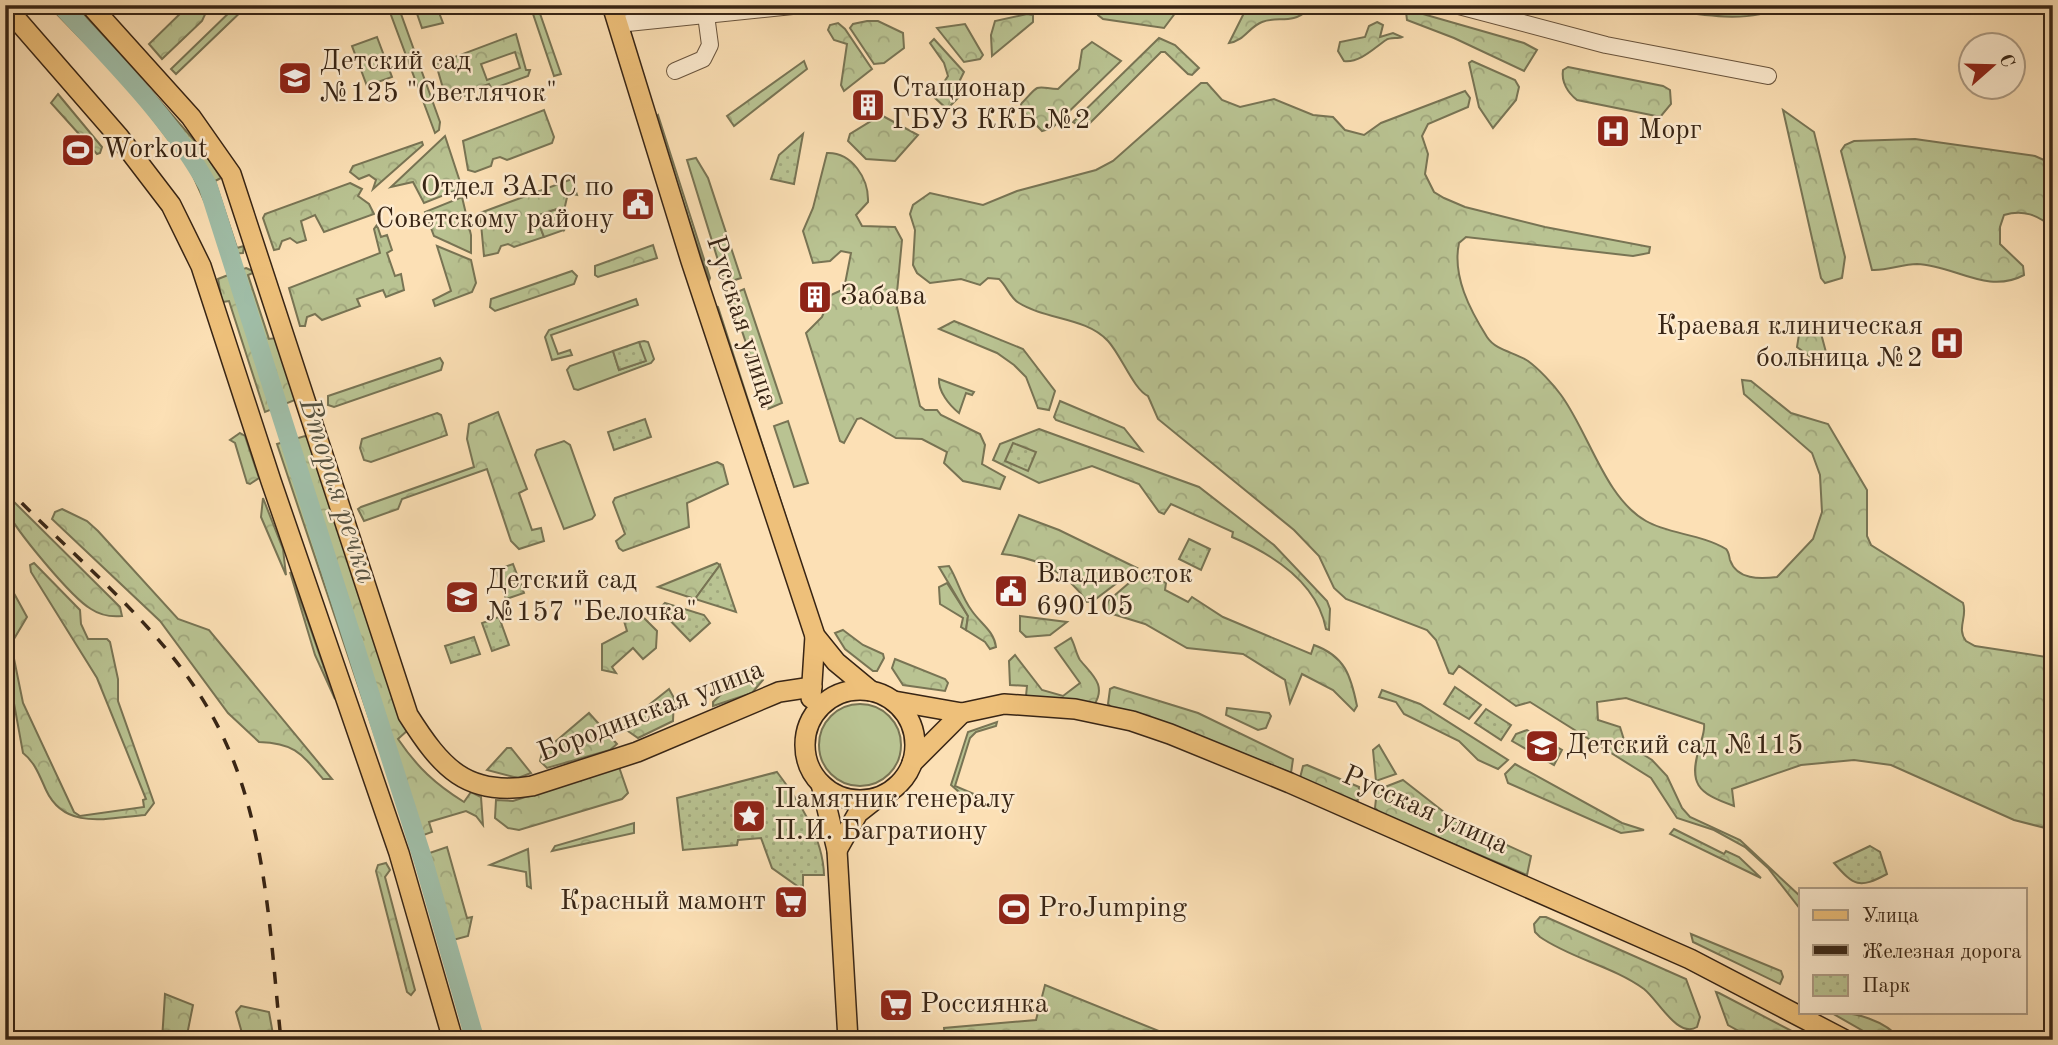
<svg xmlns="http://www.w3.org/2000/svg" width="2058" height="1045" font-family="'Old Standard TT',serif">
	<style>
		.grass { fill: #b9c392; stroke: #787454; stroke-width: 2 }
		.forest { fill: url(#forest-crowns); stroke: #787454; stroke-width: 2; fill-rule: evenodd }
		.park { fill: url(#park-dots); stroke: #787454; stroke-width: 2 }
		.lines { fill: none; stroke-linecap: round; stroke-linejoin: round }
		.river { stroke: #a0bea8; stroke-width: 19 }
		.minor-casing { stroke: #69543d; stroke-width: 18 }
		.major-casing { stroke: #382515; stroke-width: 22 }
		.minor { stroke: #fdebcf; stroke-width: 16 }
		.major { stroke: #eec07a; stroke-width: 19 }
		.rail { stroke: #382515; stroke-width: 3.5; stroke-dasharray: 12 12; stroke-linecap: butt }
		.labels { text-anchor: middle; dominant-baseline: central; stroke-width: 5; stroke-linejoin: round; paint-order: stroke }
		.poi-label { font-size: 28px; fill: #382515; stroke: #fdebcf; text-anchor: start }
		.street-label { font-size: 28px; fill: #382515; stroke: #fdebcf }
		.water-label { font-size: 30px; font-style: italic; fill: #575341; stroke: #fdebcf }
	</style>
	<defs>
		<pattern id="forest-crowns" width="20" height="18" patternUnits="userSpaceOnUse" patternTransform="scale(1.75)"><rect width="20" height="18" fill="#b9c392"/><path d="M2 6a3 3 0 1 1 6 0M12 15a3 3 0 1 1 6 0" fill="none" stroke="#a0a77d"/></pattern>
		<pattern id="park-dots" width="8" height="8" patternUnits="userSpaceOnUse" patternTransform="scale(1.75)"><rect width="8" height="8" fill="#b9c392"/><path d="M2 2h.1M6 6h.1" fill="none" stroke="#a0a77d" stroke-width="1.8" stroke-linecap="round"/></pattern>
	</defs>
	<rect width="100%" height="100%" fill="#fce0b5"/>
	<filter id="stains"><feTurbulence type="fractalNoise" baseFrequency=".00286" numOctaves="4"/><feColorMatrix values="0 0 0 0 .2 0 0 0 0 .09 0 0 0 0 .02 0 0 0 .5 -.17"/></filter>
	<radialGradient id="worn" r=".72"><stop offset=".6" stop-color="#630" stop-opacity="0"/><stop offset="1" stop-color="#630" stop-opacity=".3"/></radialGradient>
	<g class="grass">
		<polygon points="237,5 248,5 176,74 171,69"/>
		<polygon points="377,37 392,77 367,86 352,46"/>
		<polygon points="696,158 708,178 741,278 725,283 687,160"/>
		<polygon points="744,289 782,403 768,409 730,295"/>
		<polygon points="636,299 638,305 551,335 558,354 570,350 572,355 552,360 545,337 549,330"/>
		<polygon points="644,341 648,342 654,359 651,363 578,390 574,389 567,370 570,366 613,351 619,370 645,361 639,342"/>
		<path d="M939,379L974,392L972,395L966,393L959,413C949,405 938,391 939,379Z"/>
		<polygon points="788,421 808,483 794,487 774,426"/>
		<polygon points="564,441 570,445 595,515 592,519 564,529 535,455 537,450"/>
		<polygon points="947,583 968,616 966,630 961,627 963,618 940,604 939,587"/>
		<circle cx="860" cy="745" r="41"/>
		<polygon points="997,722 996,726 976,732 970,738 955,786 974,794 969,805 958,800 959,792 951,785 968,732"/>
	</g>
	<g class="forest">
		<polygon points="48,5 76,5 201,148 221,178 215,181 237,248 244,246 243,253 228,254 189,167 130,89"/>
		<polygon points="189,5 205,5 208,8 202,21 162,59 149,44"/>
		<polygon points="414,5 430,5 438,10 443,23 422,28"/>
		<polygon points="530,5 537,5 561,74 554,76"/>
		<polygon points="1112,5 1175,5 1176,12 1164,28 1103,19 1098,15 1099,8"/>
		<path d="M1248,5L1309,9C1291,26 1278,15 1262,22C1249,27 1244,41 1229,43Z"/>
		<path d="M1640,5H1782C1749,28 1679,11 1640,5Z"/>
		<polygon points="394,10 401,14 440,122 439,130 435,133 391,15"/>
		<polygon points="1406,12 1416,12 1524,43 1537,50 1524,71 1454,38 1407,20"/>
		<polygon points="1027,14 1033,15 1033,22 992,56 991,35 995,21"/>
		<polygon points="867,21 878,21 903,33 904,48 884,63 874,64 850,28 853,24"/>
		<path d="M1377,22L1383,25L1380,37L1393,33L1402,37C1398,39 1390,37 1386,40C1374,48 1360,63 1344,61L1338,51L1340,42L1365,37L1369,26Z"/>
		<polygon points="838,23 845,29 872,69 844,91 841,85 847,44 834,40 828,30 830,25"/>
		<polygon points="965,24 983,55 980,59 964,62 937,28"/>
		<path d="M516,34L526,70H530L528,76L492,89L489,84L469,91L471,96L445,95L436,64ZM515,52L520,68L487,80L481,64Z"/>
		<polygon points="1159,38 1175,45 1199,68 1192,75 1188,74 1165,52 1161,52 1084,129 1073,122"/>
		<polygon points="934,39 964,72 960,80 962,94 947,109 934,97 948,76 944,63 930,43"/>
		<path d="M1092,42L1121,61L1052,128L1042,131L1022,110L1021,104C1041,83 1033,87 1058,89L1079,69L1082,50Z"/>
		<polygon points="804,61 807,69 734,126 727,116"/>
		<polygon points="1472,61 1515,80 1519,87 1516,100 1493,128 1479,107 1469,63"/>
		<path d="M1568,67L1663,86L1670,90L1671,104L1661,116H1656L1577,100C1568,93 1561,82 1563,70Z"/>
		<path d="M1201,83H1207L1222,100L1240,107L1274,99L1313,115L1333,117L1345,130L1364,135L1381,123L1465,91L1470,98L1468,107L1428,124L1422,136L1428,154L1425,174L1434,192L1444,198L1465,207L1545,227L1650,247L1649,253L1633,256L1466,237L1459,243C1452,276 1470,310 1487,337C1496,351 1515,352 1528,361C1539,369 1553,384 1561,395C1589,433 1605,498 1646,521C1668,534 1701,534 1726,549C1729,552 1729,556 1730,560C1737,580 1760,579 1777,577L1813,539L1822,512L1820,475L1812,453L1744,394L1742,380L1751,381L1791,413L1828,424L1867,490V536L1871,545L1963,603C1968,617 1956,628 1966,641L1975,646L2053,658V830L2014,820L1891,765L1854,760L1801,765L1732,789L1734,806C1697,793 1688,784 1700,745C1702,738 1705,731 1704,724L1626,698L1597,702L1598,720L1620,727L1625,743L1652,760L1667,776L1682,808L1690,817L1740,840L1801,897V910L1768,868L1745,847L1714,830L1677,818L1651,778L1530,702L1516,706L1459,666L1453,674L1449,673L1436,640L1427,630L1346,599L1334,588L1319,556L1294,530L1158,419L1148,396C1134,390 1121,355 1108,341C1086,317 1046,320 1019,303C1010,298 1007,286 999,279L988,278L980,285L961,279L930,283L917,273L913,265L915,230L910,214L913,205L930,193L983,205L1017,191L1096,170L1113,161Z"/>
		<polygon points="58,94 102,147 100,153 97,154 51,103"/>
		<polygon points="544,110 554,137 552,143 507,160 500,157 493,159 491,166 475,172 468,170 463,141"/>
		<polygon points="1783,110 1814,132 1845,257 1842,278 1825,283 1821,278"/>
		<polygon points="658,115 710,278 709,281 655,118"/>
		<polygon points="881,115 918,135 895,161 866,159 848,141 850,134"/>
		<polygon points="445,136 462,188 424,203 413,182 391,187"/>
		<path d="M1915,139L2035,156L2053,164V228C2038,215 2023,209 2004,215L2000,227V244L2023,266L2024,275C1987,295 1954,265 1917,264C1902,264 1887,271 1872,270L1841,151L1845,145L1854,141Z"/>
		<polygon points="422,142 423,145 373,189 376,180 369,175 359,179 350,172 353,166"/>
		<path d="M827,153C852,152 869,179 868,202L856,215L862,226L895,227L902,240L896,303L920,406L925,410H937L941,415L980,434L985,445L982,464L1005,477L1000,489L963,481L944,463L947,452L922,439L896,438L861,418L857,419L844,443L840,441L806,333L822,317L831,295L844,289L851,253L841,251L830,261L813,263L803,231L813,208Z"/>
		<polygon points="572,179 577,195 568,193 563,215 571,217 564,230 557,209 536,216 544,237 514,247 508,244 501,246 498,253 484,256 480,213"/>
		<polygon points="350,183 362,189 358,196 369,204 374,214 324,232 315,215 301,221 306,240 297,243 290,238 282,241 279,249 274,250 263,218 265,214"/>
		<polygon points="462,197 471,235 471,253 434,236 425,212"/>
		<polygon points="377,225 381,237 387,235 392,250 387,253 395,276 401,274 404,290 386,297 383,290 357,299 360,306 322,320 315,314 307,317 305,326 300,326 289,288 380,253 374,229"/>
		<polygon points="653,245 657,258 598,277 595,275 595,266"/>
		<polygon points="437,246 471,260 476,283 472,292 435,306 433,300 451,291"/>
		<polygon points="246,268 255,272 248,275 269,339 276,338 295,400 265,412 229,301 222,302 218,279"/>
		<polygon points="572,271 577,276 574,284 495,311 490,307 491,299"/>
		<polygon points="715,306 718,307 791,533 789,533"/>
		<polygon points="954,321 1023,349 1055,391 1049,410 1038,408 1026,377 1014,365 997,353 939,329"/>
		<polygon points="1808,321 1819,326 1827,356 1820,364 1797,347 1800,328"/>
		<polygon points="440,358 443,363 441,370 334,407 328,405 328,396"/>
		<polygon points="1060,401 1124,428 1142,451 1056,420 1054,417"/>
		<polygon points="498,412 527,489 519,493 532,530 541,528 544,541 519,549 511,541 487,469 402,499 398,509 364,521 358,509 361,507 474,467 467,439 469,424"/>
		<polygon points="437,413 441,415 447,435 371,462 364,460 360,448 362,439"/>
		<path d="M1039,429L1199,487L1274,545L1327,601L1330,609L1329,630L1326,629C1317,582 1272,554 1232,537L1233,532L1171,504L1164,514L1159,512L1139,484L1092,466L1039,483L993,460L1000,444Z"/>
		<polygon points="240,433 245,436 259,478 250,484 247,483 235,443 230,440"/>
		<path d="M305,436L309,438L408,730L398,739C417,767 435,784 464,802L471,792L481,797L483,825L476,816L466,811L429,822L432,832L410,840L277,444Z"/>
		<polygon points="717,462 723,465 728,484 687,503 689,527 623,551 619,548 616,541 625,534 613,502 615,498"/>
		<path d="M5,493L120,607L122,616C112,617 100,615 91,609C72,598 15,530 6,509C4,504 5,498 5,493Z"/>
		<polygon points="263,498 283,549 286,575 261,517"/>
		<path d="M62,509L87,521L98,531L178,619L209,630L332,779H323C301,753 294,743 259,742L228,713L160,621L52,519L55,512Z"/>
		<path d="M1019,515L1059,530L1137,568L1093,601L1087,602C1066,571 1038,558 1002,554Z"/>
		<path d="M34,563L80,610L81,624L88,639H107L110,642L118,679V701L154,803L145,815C108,818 65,831 46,790C40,777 35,762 23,753L5,654V577L27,617L11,644L23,703L74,812L80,816L144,807L143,800L146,799L97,678L31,572L30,565Z"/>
		<polygon points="717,563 720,565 695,599 658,587"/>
		<path d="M949,566C958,580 961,597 972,611C981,624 994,631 996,647L990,649L985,642L966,630L968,616L939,567Z"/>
		<path d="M1143,571L1166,583L1165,590L1188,602L1192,597L1223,617L1311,654L1314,645C1345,656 1351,676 1357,706L1354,711L1333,690L1302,674L1290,703L1285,680L1243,654L1187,648L1145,624L1106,612L1108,601Z"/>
		<polygon points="290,572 292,576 335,699 315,655"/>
		<polygon points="1020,616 1067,622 1050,635 1026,637 1020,631"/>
		<polygon points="643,617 657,631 656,648 643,659 633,648 612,667 616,673 602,670 602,644 627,631 624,621"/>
		<polygon points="843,630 863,645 883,654 884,658 877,671 873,671 845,649 835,633"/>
		<path d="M1071,638C1075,645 1076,654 1080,660C1092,675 1107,685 1094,705L1030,697L1026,696L1027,686L1010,685L1009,661L1015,655L1042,690L1063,696L1080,683L1055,648Z"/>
		<polygon points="895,659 945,679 948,683 945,691 903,685 892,668"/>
		<polygon points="757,669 763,680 752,693 713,706 713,702 745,672"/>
		<polygon points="1114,687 1198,713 1293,759 1291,773 1174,726 1111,707 1108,704 1110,689"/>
		<polygon points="669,689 674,698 673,721 638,738 625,729 625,724"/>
		<polygon points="1382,690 1420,704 1508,760 1498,769 1478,760 1459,741 1404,714 1396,702 1379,697"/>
		<polygon points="1227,708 1269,713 1271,716 1266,728 1258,730 1226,715"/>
		<polygon points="589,713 617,744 610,750 547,768 540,761 542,753"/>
		<polygon points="1379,745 1396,774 1376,781 1373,750"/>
		<polygon points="507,748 511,748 531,773 518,778 487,770"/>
		<polygon points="1515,764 1622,823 1644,830 1621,833 1508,783 1505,774"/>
		<polygon points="1307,765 1359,787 1358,800 1354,801 1300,778 1303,766"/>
		<polygon points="619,767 628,793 622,799 519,830 508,828 495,818 496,800 513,801"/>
		<polygon points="1403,780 1458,823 1531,856 1527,875 1380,813 1375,808 1377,790"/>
		<polygon points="634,823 634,833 552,851 555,846"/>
		<polygon points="1674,829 1724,854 1726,851 1739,857 1761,878 1670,834"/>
		<polygon points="447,847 467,918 472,917 468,936 453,940 440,937 415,858"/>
		<polygon points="528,849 531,888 527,886 526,872 490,865"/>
		<polygon points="386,863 390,870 385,877 415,990 411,995 407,992 376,871 378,865"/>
		<path d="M1540,917H1546L1686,979L1700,1017L1697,1027C1678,1039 1658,1000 1644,989C1612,966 1572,959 1540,937L1535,932L1534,924Z"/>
		<polygon points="1691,934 1781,971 1783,977 1780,984 1693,942"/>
		<polygon points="1045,985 1181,1040 945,1040 944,1028 1036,1020"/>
		<polygon points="1716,992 1719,993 1809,1040 1755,1040 1728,1025"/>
		<polygon points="165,994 193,1005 186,1040 162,1040"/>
		<polygon points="241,1006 269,1012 274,1040 244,1040 236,1012"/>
		<path d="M1830,1012C1855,1012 1885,1020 1901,1040H1879Z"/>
	</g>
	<g class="park">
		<polygon points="803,134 794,184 771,179 779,155"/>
		<polygon points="557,209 564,230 544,237 536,216"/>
		<polygon points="639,342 646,361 619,370 613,351"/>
		<polygon points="645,419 651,437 614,450 608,432"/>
		<polygon points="1013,443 1036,452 1028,471 1005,461"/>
		<polygon points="1189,539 1210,549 1201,570 1179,559"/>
		<polygon points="513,564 524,593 506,599 496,570"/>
		<polygon points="720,565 736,612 695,599"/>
		<polygon points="665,603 704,615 710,623 690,641 659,609"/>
		<polygon points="499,617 509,645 492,651 482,623"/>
		<polygon points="474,637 480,654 451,663 445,646"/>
		<polygon points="1455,687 1481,705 1469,719 1444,704"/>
		<polygon points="1486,709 1511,725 1501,740 1475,723"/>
		<polygon points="1527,730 1562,750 1554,765 1512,741 1516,734"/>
		<path d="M777,772C799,801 823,837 824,875H803V890L772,868L761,838L738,840L737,845L683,850L677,798Z"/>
		<path d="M1870,846L1880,852L1887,874C1859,889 1854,886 1834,863Z"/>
	</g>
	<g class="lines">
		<path class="river" d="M61,5C112,61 171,118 208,186L424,863L475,1040"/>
		<g class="minor-casing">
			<g id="minor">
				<polyline points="1455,5 1606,45 1768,76"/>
				<polyline points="618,24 802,5"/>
				<polyline points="675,71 703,59 710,45 706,15"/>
			</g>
		</g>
		<g class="major-casing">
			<g id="major">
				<path d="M90,5L191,117L231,174L408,715C441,767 466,797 532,786L637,752L779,692L812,687"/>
				<polyline points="612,5 691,261 815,636 836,662 871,691"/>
				<polyline points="5,6 119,137 171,205 201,266 271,481 399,853 453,1040"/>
				<circle cx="860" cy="745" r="55"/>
				<polyline points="811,698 815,636"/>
				<polyline points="894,701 962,713 1004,704 1075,709 1132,721 1170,734 1290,783 1690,959 1845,1040"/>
				<polyline points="912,763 962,713"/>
				<polyline points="821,784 837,850 848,1040"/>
				<polyline points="837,850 858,813 877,798"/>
			</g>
		</g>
		<use href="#minor" class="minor"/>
		<use href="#major" class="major"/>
		<path class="rail" d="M5,486C74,558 159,623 209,710C267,810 269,928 281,1040"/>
	</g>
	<defs>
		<g id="school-square" transform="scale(1.75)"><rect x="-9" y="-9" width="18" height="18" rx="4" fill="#8f2418" stroke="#fdebcf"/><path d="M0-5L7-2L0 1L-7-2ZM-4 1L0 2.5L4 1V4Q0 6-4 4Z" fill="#fff"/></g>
		<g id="building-square" transform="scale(1.75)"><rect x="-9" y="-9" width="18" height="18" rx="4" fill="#8f2418" stroke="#fdebcf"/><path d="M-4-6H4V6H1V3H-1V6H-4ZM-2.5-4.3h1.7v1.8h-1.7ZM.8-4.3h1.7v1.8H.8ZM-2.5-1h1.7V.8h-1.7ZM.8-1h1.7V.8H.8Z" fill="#fff"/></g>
		<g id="hospital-square" transform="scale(1.75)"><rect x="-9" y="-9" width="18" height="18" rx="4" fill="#8f2418" stroke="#fdebcf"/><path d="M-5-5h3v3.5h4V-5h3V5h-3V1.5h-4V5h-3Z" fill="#fff"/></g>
		<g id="stadium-square" transform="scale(1.75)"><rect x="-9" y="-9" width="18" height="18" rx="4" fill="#8f2418" stroke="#fdebcf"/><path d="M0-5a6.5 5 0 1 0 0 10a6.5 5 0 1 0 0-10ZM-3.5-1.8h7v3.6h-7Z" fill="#fff"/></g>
		<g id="civic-square" transform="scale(1.75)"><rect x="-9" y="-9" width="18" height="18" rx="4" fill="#8f2418" stroke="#fdebcf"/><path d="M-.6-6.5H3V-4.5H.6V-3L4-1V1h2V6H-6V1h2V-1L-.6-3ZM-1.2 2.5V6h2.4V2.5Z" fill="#fff"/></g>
		<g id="sight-square" transform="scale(1.75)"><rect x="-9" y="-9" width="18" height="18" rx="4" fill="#8f2418" stroke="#fdebcf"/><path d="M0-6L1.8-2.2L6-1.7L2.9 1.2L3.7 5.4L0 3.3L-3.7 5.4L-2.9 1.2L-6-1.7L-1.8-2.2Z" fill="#fff"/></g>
		<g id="supermarket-square" transform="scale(1.75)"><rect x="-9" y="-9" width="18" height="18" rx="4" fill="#8f2418" stroke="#fdebcf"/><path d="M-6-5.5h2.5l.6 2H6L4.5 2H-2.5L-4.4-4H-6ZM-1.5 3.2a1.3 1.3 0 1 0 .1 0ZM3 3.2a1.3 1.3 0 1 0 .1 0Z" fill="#fff"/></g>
	</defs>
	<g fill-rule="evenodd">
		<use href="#school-square" x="295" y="78"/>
		<use href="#building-square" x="868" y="105"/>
		<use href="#hospital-square" x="1613" y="131"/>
		<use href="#stadium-square" x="78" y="150"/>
		<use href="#civic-square" x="638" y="204"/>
		<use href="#building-square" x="815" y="297"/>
		<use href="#hospital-square" x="1947" y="343"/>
		<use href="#civic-square" x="1011" y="591"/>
		<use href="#school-square" x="462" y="597"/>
		<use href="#school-square" x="1542" y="746"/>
		<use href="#sight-square" x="749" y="816"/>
		<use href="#supermarket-square" x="791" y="902"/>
		<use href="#stadium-square" x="1014" y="909"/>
		<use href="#supermarket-square" x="896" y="1005"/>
	</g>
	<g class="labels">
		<g class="poi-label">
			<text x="320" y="62">Детский сад<tspan x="320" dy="32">№125 "Светлячок"</tspan></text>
			<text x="892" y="89">Стационар<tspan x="892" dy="32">ГБУЗ ККБ №2</tspan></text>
			<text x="1638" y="131">Морг</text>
			<text x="102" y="150">Workout</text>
			<text x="614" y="188" text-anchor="end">Отдел ЗАГС по<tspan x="614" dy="32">Советскому району</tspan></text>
			<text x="840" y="297">Забава</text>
			<text x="1923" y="327" text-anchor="end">Краевая клиническая<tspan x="1923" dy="32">больница №2</tspan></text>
			<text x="1036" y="575">Владивосток<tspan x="1036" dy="32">690105</tspan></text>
			<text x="486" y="581">Детский сад<tspan x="486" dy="32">№157 "Белочка"</tspan></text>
			<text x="1566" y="746">Детский сад №115</text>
			<text x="774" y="800">Памятник генералу<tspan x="774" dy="32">П.И. Багратиону</tspan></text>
			<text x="766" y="902" text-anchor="end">Красный мамонт</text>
			<text x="1038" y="909">ProJumping</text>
			<text x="920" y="1005">Россиянка</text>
		</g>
		<g class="street-label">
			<text transform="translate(741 322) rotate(72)">Русская улица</text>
			<text transform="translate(651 712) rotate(-21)">Бородинская улица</text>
			<text transform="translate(1425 811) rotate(24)">Русская улица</text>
		</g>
		<g class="water-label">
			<text transform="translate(337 491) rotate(72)">Вторая речка</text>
		</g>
	</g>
	<rect width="2058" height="1045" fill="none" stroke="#fce0b5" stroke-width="28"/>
	<rect x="7" y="7" width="2044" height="1031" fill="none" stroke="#382515" stroke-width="3.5"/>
	<rect x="14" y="14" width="2030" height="1017" fill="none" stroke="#382515" stroke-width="2"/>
	<rect x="1799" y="888" width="228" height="126" fill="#fdebcf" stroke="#ae9c85" stroke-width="2"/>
	<rect x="1813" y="910" width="35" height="10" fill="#eec07a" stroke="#ae9c85" stroke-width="2"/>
	<text x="1862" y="922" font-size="21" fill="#382515">Улица</text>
	<rect x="1813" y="945" width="35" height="10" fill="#382515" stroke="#ae9c85" stroke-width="2"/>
	<text x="1862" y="958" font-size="21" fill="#382515">Железная дорога</text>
	<rect x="1813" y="975" width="35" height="21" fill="url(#park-dots)" stroke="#ae9c85" stroke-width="2"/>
	<text x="1862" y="992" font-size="21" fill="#382515">Парк</text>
	<g transform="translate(1992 66) rotate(70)"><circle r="33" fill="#fdebcf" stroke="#ae9c85" stroke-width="2"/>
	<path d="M0-5L12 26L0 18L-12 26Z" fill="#8f2418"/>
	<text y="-10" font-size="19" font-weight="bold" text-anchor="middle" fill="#382515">С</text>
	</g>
	<rect width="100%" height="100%" filter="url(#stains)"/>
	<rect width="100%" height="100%" fill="url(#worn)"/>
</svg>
